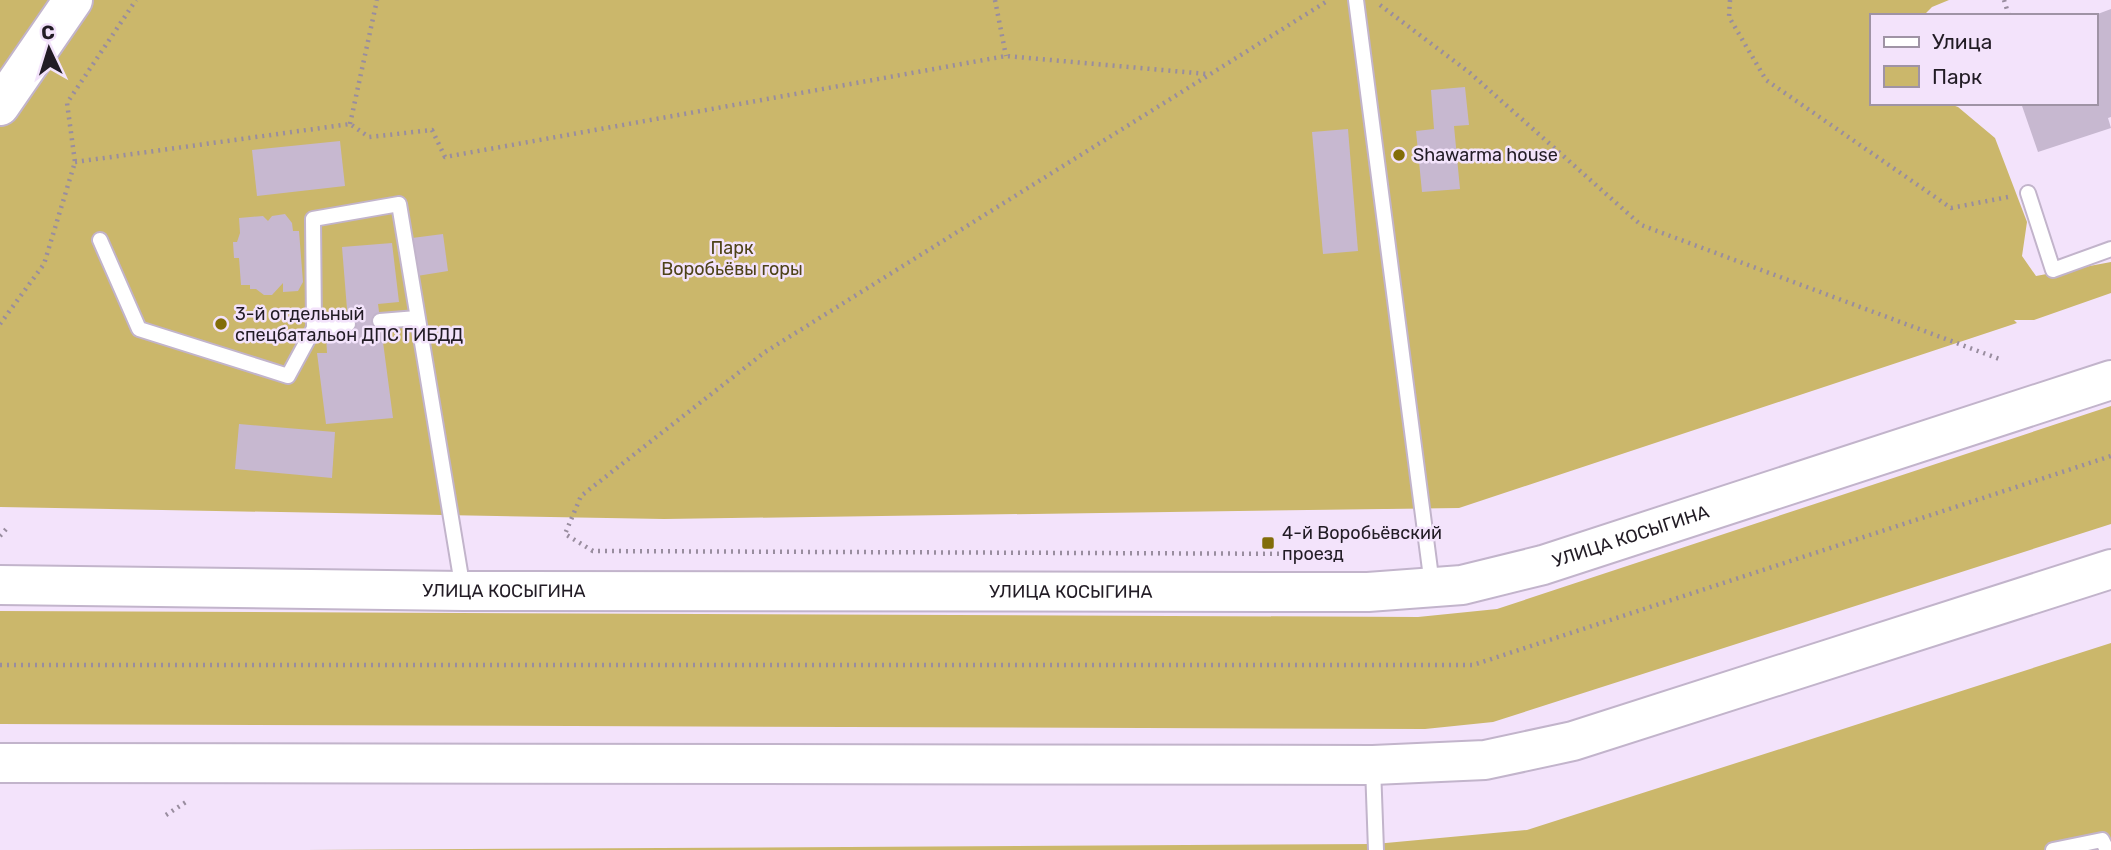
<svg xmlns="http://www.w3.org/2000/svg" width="2111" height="850" font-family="Rubik,sans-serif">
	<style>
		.green { fill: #cbb76b }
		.building { fill: #c7b8d0 }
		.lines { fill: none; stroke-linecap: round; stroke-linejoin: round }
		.service-casing { stroke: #c2b4cb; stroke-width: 18 }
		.secondary-casing { stroke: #c2b4cb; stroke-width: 42 }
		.primary-casing { stroke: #c2b4cb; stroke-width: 42 }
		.path { stroke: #998d9f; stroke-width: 4.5; stroke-dasharray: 2 5; stroke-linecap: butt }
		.service { stroke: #fff; stroke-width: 14 }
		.secondary { stroke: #fff; stroke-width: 38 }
		.primary { stroke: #fff; stroke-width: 38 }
		.poi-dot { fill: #826d09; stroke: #f3e3fb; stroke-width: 2.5 }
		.labels { text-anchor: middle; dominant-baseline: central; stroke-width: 5; stroke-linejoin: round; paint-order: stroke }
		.poi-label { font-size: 18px; fill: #221c25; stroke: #f3e3fb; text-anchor: start }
		.park-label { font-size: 18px; fill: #4e4318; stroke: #f3e3fb }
		.street-label { font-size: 18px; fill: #221c25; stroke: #f3e3fb }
	</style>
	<rect width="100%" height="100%" fill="#f3e3fb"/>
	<g class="green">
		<polygon points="0,0 1949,0 1932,7 1923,16 1871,16 1871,103 1947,103 1958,107 1995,138 2027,222 2022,256 2036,276 2111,262 2111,293 2034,320 2014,320 2017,323 1459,508 664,519 0,507"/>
		<polygon points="2111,406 2111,524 1493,722 1425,729 0,724 0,611 1418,617 1497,609"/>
		<polygon points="2111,643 2111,850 305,850 1375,844 1527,830"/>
	</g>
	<g class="building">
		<polygon points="2111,9 2111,117 2108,118 2111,128 2038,152 2021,103 2095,103 2095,15"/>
		<polygon points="1465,87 1469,125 1454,126 1460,189 1422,192 1416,131 1434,129 1431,90"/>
		<polygon points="1348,129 1358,251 1323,254 1312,132"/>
		<polygon points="340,141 345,186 257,196 252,150"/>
		<polygon points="285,214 292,223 293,231 299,231 303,282 298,291 283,292 283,283 272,295 264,295 256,289 250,289 250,285 241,285 239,258 234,258 233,242 237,242 240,233 239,218 263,216 268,221 272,216"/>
		<polygon points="443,234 448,271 417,276 412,238"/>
		<polygon points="392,243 399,302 378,304 393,418 326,424 317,353 327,353 326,336 349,334 342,247"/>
		<polygon points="239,424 335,432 332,478 235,469"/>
	</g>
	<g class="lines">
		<g class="service-casing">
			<g id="service">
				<polyline points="1356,0 1432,585"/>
				<polyline points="2028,193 2053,270 2111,249"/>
				<polyline points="100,240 139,329 288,376 314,328 313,219 399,204 463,590"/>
				<polyline points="380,321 417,318"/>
				<polyline points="314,328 348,324"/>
				<polyline points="1373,767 1376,850"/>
				<polyline points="2053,850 2102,840 2107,850"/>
			</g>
		</g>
		<g class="secondary-casing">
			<g id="secondary">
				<path id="s1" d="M0,585L463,591L1368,592L1462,585L1543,565L2111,380"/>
				<polyline points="0,763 1373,765 1485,760 1573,741 2111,569"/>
			</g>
		</g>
		<g class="primary-casing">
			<polyline id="primary" points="0,106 73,0"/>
		</g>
		<g class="path">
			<polyline points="995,0 1006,56"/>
			<polyline points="1730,0 1729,17 1766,80 1951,208 2008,197"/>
			<polyline points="2004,0 2009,16"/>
			<polyline points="1380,5 1470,73 1641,225 2002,360"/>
			<polyline points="350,124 377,0"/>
			<polyline points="75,162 350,124 369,137 432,130 445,157 1006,56 1207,74"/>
			<polyline points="0,324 44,264 75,162 67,103 136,0"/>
			<polyline points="0,536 8,527"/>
			<polyline points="1328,554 593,551 565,534 581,496 765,352 1329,0"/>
			<polyline points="0,665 1473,665 2111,456"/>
			<polyline points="166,815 189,800"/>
		</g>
		<use href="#service" class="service"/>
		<use href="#secondary" class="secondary"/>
		<use href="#primary" class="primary"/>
	</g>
	<g class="poi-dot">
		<circle cx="1399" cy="155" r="7"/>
		<circle cx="221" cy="324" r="7"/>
		<rect x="1261" y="536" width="14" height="14" rx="3.5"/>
	</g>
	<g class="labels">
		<g class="poi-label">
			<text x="1413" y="155">Shawarma house</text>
			<text x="235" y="314">3-й отдельный<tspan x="235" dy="21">спецбатальон ДПС ГИБДД</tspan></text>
			<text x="1282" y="533">4-й Воробьёвский<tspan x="1282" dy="21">проезд</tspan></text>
		</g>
		<g class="park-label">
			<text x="732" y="248">Парк<tspan x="732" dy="21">Воробьёвы горы</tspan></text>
		</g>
		<g class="street-label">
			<text stroke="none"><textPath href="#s1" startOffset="1638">УЛИЦА КОСЫГИНА</textPath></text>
			<text stroke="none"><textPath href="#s1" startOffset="504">УЛИЦА КОСЫГИНА</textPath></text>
			<text stroke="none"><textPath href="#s1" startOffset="1071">УЛИЦА КОСЫГИНА</textPath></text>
		</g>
	</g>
	<rect x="1870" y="14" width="228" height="91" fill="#f3e3fb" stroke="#9f93a5" stroke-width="2"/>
	<rect x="1884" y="37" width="35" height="10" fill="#ffffff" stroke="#9f93a5" stroke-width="2"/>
	<text x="1932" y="49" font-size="21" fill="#221c25">Улица</text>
	<rect x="1884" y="66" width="35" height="21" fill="#cbb76b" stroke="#9f93a5" stroke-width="2"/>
	<text x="1932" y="84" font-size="21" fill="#221c25">Парк</text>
	<g transform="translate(49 49) rotate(356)" stroke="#f3e3fb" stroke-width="5" paint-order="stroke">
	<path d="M0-5L12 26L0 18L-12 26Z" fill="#221c25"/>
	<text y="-10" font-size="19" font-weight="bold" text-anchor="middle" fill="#221c25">С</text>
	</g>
</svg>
